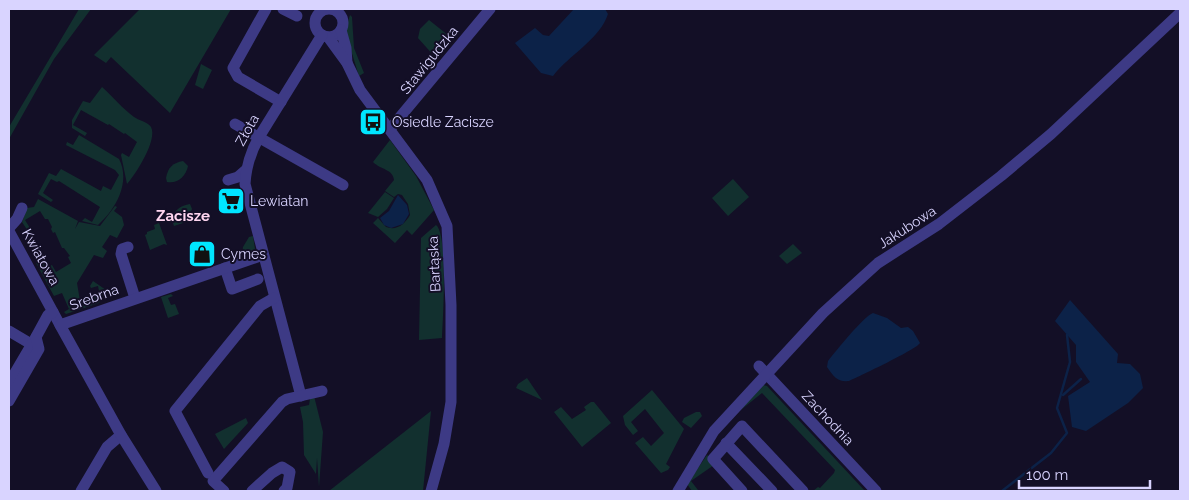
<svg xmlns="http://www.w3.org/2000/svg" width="1189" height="500" font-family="Raleway,sans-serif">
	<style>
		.green { fill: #12302f }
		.water { fill: #0c2248 }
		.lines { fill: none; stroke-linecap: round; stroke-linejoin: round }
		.stream { stroke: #0c2248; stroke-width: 2.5 }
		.minor { stroke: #3d3a85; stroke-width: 11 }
		.labels { text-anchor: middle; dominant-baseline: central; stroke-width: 4; stroke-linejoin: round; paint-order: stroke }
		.street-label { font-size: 14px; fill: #d9d4ff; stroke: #130f26 }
		.poi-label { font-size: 14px; fill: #d9d4ff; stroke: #130f26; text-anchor: start }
		.neighbourhood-label { font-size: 15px; font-weight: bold; fill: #ffd6f0; stroke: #130f26 }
	</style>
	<rect width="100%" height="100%" fill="#130f26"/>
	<g class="green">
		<polygon points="79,9 91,9 54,59 9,139 9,127"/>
		<polygon points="140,9 231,9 170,113 111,57 106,63 94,55"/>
		<polygon points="350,15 352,17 354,48 364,73 359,76 345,31"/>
		<polygon points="429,20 449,36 435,57 418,38 420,29"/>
		<polygon points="201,64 212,70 203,89 195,85"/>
		<path d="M102,87C113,97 123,109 134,117C138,120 148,122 151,127C158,140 135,175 127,184L121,155L122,153L129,157L137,142L125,133L124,134L109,124L108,125L81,110L73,125L87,133L85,136L72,128V120L83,101L90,103Z"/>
		<path d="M79,135L119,159C131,182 116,209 98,225L82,221L85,218L92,222L100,207L59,181L57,182L51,179L43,193L53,200L51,202L38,194L49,173L56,176L61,169L101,191L103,186L111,190L119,175L115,170L66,145L67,142L73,145Z"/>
		<path d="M390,140L416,176L434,210L412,235L407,230L395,243L373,223L378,218L386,227C397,231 405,224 410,215L408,204L402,195L398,194L394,197L385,191L394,180C393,169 381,170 373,162Z"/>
		<path d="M183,161L188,166C186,176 178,184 167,182L166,178C168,167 173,163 183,161Z"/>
		<polygon points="733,179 749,197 728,216 712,198"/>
		<polygon points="385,192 394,198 387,209 378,217 368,213"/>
		<polygon points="38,199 78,221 75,229 79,222 100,226 115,206 117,207 114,211 122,217 124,225 117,238 110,235 102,247 107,251 103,258 94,255 77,283 80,301 100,296 98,286 91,288 90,286 93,281 106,290 99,303 66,314 64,312 69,309 62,293 54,296 36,263 41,260 46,268 52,265 56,272 71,263 68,257 70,256 64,248 62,248 55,232 53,233 51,229 52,227 48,219 45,219 40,211 25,220 33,233 30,234 22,222 27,208 34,207"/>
		<path d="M190,204L192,209L186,222L174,226C169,214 178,206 190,204Z"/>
		<polygon points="159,223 167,245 164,244 150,250 145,235 147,234 147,232 155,229 154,225"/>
		<path d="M436,225C448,234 443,319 442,338L419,340L421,238Z"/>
		<polygon points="253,236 255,249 252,253 242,256 243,247 249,237"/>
		<polygon points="793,244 802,253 787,264 779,256"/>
		<polygon points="171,294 173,296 168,298 171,305 175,304 179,314 168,318 161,297"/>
		<polygon points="527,378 542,400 516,388 518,384"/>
		<polygon points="763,385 767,386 865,491 813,491 818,487 820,488 834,473 835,470 762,393 737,413"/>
		<polygon points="652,390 684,429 666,464 670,467 668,470 661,473 635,443 643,437 651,446 664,433 645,409 631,422 638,431 633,435 625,425 623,416"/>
		<polygon points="314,396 323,432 319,487 317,458 316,474 304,455 303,422 300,407 309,405 310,399"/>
		<polygon points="591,402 594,402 611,423 582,447 554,412 561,407 572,419 586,410 584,407"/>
		<polygon points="431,411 423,491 329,491"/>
		<polygon points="696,412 700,412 702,416 691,428 682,422 684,418"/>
		<polygon points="246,418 248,423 224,449 215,434"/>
		<polygon points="707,455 711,458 714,465 691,481 698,490 692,491 687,484"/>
	</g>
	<g class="water">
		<path d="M574,9H605L608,14C600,39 569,55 553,76L541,73L515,43L535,28L543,35L549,36Z"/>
		<polygon points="398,195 407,205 409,214 403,224 391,228 384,225 380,218 389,211"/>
		<polygon points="1070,300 1118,354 1117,363 1130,364 1140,374 1143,388 1128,403 1086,431 1072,427 1068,396 1090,382 1076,362 1076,345 1055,321"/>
		<path d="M873,313L887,318L901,328L908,327L913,331L920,343C917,349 860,376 849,381C837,382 834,377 827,367L828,361C835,352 864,316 873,313Z"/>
	</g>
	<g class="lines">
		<g class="stream">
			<polyline points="1063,395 1081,379"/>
			<polyline points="1002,491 1051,453 1067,433 1057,408 1070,362 1067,335"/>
		</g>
		<g class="minor">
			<polyline points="266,9 233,68 238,77 281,102"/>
			<polyline points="283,9 297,16"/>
			<circle cx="329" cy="23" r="14"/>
			<polyline points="341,30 346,48 347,63"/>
			<polyline points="328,37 347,63 360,90 427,180 447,226 451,305 451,402 444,444 431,491"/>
			<polyline points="235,124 343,185"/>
			<polyline points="390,129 490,9"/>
			<polyline points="228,180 238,177 246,170"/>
			<polyline points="9,228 17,219 22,208"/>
			<polyline points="9,231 60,325"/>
			<polyline points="128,247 122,249 121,254 135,298"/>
			<polyline points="225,268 232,289 258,279"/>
			<polyline points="9,331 31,344"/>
			<polyline points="759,366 876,491"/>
			<polyline points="9,383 36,337"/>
			<path d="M301,396L245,184C246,167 250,153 259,137L322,35"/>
			<polyline points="9,401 39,349 36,337 48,315 53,312"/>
			<polyline points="726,443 772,491"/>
			<polyline points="208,473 175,411 260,306 274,298"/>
			<polyline points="81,491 107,447 121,435"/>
			<polyline points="156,491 121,435 60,325 263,255"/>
			<polyline points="224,491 213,481 282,402 287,399 322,391"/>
			<polyline points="252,491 272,473 282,467 290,472 287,488 284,491"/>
			<polyline points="678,491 714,431 823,313 878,263 939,224 1001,176 1051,134 1180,13"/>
			<polyline points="742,491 713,459 742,426 803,491"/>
		</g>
	</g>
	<defs>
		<g id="bus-square" transform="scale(1.4375)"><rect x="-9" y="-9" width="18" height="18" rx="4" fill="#00e5ff" stroke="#130f26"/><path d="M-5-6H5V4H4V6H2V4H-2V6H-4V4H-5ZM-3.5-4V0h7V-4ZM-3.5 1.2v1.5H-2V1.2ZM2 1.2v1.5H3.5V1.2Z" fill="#111"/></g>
		<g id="supermarket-square" transform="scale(1.4375)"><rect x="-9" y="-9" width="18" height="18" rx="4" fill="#00e5ff" stroke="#130f26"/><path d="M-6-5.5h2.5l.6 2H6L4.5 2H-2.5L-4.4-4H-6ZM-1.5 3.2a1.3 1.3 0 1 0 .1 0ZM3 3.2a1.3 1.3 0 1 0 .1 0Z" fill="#111"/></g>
		<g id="shop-square" transform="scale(1.4375)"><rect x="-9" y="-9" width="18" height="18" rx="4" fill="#00e5ff" stroke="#130f26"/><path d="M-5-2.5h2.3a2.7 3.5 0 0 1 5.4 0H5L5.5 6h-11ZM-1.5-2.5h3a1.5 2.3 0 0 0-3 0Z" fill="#111"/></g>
	</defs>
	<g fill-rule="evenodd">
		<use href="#bus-square" x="373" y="122"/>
		<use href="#supermarket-square" x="231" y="201"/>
		<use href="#shop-square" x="202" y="254"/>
	</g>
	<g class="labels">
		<g class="street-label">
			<text transform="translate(429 60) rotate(-51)">Stawigudzka</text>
			<text transform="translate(247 130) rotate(-61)">Złota</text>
			<text transform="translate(907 227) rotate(-33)">Jakubowa</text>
			<text transform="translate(41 257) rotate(61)">Kwiatowa</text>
			<text transform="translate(434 264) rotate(-93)">Bartąska</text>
			<text transform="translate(94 297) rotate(-20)">Srebrna</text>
			<text transform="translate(828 418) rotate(47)">Zachodnia</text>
		</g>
		<g class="poi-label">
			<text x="392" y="122">Osiedle Zacisze</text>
			<text x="250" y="201">Lewiatan</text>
			<text x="221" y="254">Cymes</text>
		</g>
		<g class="neighbourhood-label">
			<text x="183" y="216">Zacisze</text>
		</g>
	</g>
	<rect width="1189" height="500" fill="none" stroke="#d9d4ff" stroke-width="20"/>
	<path d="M1019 480v8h131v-8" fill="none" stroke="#d9d4ff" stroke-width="2.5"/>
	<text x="1026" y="480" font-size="15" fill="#d9d4ff" stroke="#130f26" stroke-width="4" paint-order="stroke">100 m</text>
</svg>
